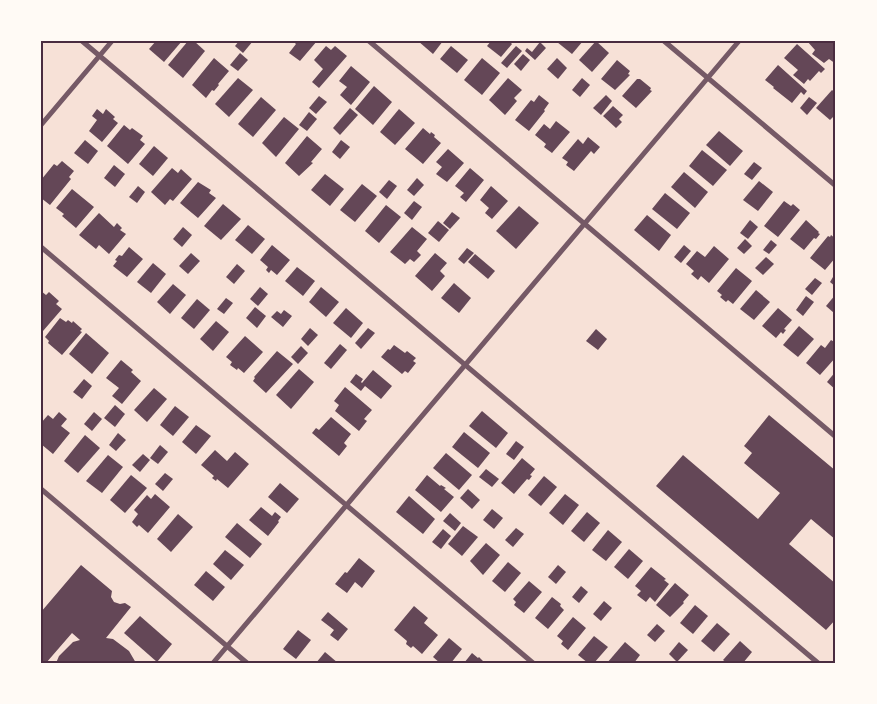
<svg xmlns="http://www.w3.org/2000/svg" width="877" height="704" font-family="Cabin,sans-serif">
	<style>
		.building { fill: #644757 }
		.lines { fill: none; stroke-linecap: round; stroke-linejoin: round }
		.minor { stroke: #755966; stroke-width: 5 }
		.neatline { fill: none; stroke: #4a2c40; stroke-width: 2 }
	</style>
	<rect width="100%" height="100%" fill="#f7e1d7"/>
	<g class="building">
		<polygon points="156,41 182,41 164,62 149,49"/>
		<polygon points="188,41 194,41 205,51 183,78 168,65"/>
		<polygon points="239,41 253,41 243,53 235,46"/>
		<polygon points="293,41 317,41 300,61 289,53 296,44"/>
		<polygon points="418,41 443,41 433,54"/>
		<polygon points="491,41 509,41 512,44 501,57 487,46"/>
		<polygon points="558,41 583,41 572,54 557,42"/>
		<polygon points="596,41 609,53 592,72 579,60"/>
		<polygon points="807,41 836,41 836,64 829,59 824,63 812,54 815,50"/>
		<polygon points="540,42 546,48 535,60 525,51 527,48 532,52"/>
		<polygon points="797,44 825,69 821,73 819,71 810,81 808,79 804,84 793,75 798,70 784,58"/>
		<polygon points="326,46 331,50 335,46 347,56 319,88 312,82 323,69 314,60"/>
		<polygon points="451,46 468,60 457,73 440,59"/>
		<polygon points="516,46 522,51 507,68 501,63"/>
		<polygon points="240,53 248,60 238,71 230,65"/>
		<polygon points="523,54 530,60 521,71 514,64"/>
		<polygon points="214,58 229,71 218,84 219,85 214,91 212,90 206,98 192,85"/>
		<polygon points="482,58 500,73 482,95 464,80"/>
		<polygon points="557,58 567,68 558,79 547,69"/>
		<polygon points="617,60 630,71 628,74 630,75 615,90 601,79"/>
		<polygon points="778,65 807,91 804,95 801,92 792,103 773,88 774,87 765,80"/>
		<polygon points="351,66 370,82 351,105 340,95 347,87 339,81"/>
		<polygon points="238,78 253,90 229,117 215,104"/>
		<polygon points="508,78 522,90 514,98 517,101 505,115 489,100"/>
		<polygon points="582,78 590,85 580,97 572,90"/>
		<polygon points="637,79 640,79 651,88 650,90 652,91 636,108 622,96"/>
		<polygon points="374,86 392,102 373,125 355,109"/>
		<polygon points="832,90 836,93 836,114 830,120 816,108"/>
		<polygon points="539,95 549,103 544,110 545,111 529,131 515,120 531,100 534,102"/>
		<polygon points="606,95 612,101 601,115 593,108"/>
		<polygon points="319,96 327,102 316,114 309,108"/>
		<polygon points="261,97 276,110 253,137 238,124"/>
		<polygon points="809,97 817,103 807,115 800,108"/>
		<polygon points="613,106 623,115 619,119 622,122 616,128 603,116"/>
		<polygon points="350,108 358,115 340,135 333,128"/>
		<polygon points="97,109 103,114 106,109 115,117 113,119 118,123 102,142 89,131 97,120 92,116"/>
		<polygon points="399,109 415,123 395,145 380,132"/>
		<polygon points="309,112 317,119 307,131 299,125"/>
		<polygon points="284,117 299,129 276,157 262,143"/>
		<polygon points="556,121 570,132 552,153 544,147 546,144 535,135 544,124 550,129"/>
		<polygon points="124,125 130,130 132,128 143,136 140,140 145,144 128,164 107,146"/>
		<polygon points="423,128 430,134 431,132 435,135 434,137 441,143 423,164 405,149"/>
		<polygon points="719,131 743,151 730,166 706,145"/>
		<polygon points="307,136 322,149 311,162 313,163 299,176 285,163"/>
		<polygon points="588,137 600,147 594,154 591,151 574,171 566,165 568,162 562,158 578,139 583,144"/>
		<polygon points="85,140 98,151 88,164 74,153"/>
		<polygon points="341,140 350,147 340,159 332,152"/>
		<polygon points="154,146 168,158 153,176 139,164"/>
		<polygon points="448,149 464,163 447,182 436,174 442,167 436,162"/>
		<polygon points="702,150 727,170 713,186 689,166"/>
		<polygon points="62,161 74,171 69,177 71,179 50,205 41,198 41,180 54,164 57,166"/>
		<polygon points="754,162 762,168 752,180 744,174"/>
		<polygon points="114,165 125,174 115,187 104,178"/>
		<polygon points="172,168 178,173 181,169 192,179 173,201 170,199 165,205 151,192"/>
		<polygon points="470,168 484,180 466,202 460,197 464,193 455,186"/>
		<polygon points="684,172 708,192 695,208 671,187"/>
		<polygon points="325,174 344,189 330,206 311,190"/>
		<polygon points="417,178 424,185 414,196 407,190"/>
		<polygon points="389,180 397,186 387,199 379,192"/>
		<polygon points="759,181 773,192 758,211 743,200"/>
		<polygon points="198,182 211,190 209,193 216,198 198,218 180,203"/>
		<polygon points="362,184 377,196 355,222 340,210"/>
		<polygon points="138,186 145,192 137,203 129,197"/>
		<polygon points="491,186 508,201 492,219 485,213 489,208 480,200"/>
		<polygon points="72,189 94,207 76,228 62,216 64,214 56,208"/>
		<polygon points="665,193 690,213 677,229 652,209"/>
		<polygon points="414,201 422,207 412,220 404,213"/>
		<polygon points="784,201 791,206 793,204 800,210 778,237 764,226"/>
		<polygon points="223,204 241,219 221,240 204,226"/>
		<polygon points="386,205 401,217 379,243 365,231"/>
		<polygon points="519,206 539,223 516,249 496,231"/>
		<polygon points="452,212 460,218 450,229 443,223"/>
		<polygon points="99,213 114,227 117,223 122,228 120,230 126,234 109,254 99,245 96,249 79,235"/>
		<polygon points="647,215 671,235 659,251 634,230"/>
		<polygon points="750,220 758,227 748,239 740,233"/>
		<polygon points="806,220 819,232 818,233 820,234 816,239 814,238 804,250 790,239"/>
		<polygon points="438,221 449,230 439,242 428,233"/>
		<polygon points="248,225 265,239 252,254 235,240"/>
		<polygon points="183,227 192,235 182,247 173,239"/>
		<polygon points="412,227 427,239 417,251 421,255 414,262 410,259 405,264 390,252"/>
		<polygon points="831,235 836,239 836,257 825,270 810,258 828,236 830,237"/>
		<polygon points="745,239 752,246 744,254 737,248"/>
		<polygon points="771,240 777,245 769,254 763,250"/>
		<polygon points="272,245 290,260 277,275 271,270 269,273 266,270 268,267 260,260"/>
		<polygon points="684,245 691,251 681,263 674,257"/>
		<polygon points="714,246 729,259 709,283 701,276 698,280 691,274 694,271 686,264 697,251 705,257"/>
		<polygon points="129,247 143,259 127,277 113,266 117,261 115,260 119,255 122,256"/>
		<polygon points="467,248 474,253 464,264 458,259"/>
		<polygon points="191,253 200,261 188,274 179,266"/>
		<polygon points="435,253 447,263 440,271 445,276 432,291 415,276"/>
		<polygon points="475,254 495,271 488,279 468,262"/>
		<polygon points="766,257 774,264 763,275 755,268"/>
		<polygon points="153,263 166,274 151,293 137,282"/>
		<polygon points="237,264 245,271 234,284 226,277"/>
		<polygon points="297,267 315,281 303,296 285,281"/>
		<polygon points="736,268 752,281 733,304 728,300 726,302 720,297 722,295 717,291"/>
		<polygon points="836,272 836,287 830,282"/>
		<polygon points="815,278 822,283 812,295 805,289"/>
		<polygon points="454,283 471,298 459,313 441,298"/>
		<polygon points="173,284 186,295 170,314 157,302"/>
		<polygon points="260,287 268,294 258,306 250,299"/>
		<polygon points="321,287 339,302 326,317 309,302"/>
		<polygon points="756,290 770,302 754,320 740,309"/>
		<polygon points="41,291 46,295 49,292 59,301 56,304 62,309 43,331 41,329"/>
		<polygon points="836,294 836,311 834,313 826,306"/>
		<polygon points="806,296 814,302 803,316 796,310"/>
		<polygon points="226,298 233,303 224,314 217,309"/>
		<polygon points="197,299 210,310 194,329 181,318"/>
		<polygon points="255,307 266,316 257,328 246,318"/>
		<polygon points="346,308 363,323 351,338 333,323"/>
		<polygon points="778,308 792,320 784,329 786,330 783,334 781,332 776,338 762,326"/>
		<polygon points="284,310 292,316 283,327 271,317 277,311 281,314"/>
		<polygon points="60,318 66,322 68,320 72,323 73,321 82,329 80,331 82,332 62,355 48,343 49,341 45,337"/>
		<polygon points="216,321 229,332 213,351 200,339"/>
		<polygon points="799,326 814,339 798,357 783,345"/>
		<polygon points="310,328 318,335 308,346 301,339"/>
		<polygon points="368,328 375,333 361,349 355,343"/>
		<polygon points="596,329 607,339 598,350 586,341"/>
		<polygon points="86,333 109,353 92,374 69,354"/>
		<polygon points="245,336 263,352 244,373 238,368 237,370 230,365 232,362 226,357"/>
		<polygon points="831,340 836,343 836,350 833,354 836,357 820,375 806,363 821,345 825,348"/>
		<polygon points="340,344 347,350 331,369 324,363"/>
		<polygon points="394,345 405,353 407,351 416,358 413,361 416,363 408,373 405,371 402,374 381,357 388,349 390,350"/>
		<polygon points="301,346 308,353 298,364 291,357"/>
		<polygon points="277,351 293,364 266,393 253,381 255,378 254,377"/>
		<polygon points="121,360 133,370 131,372 141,381 122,404 112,396 119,388 106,378"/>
		<polygon points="299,369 314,382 291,409 276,395"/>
		<polygon points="373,370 392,386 381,399 365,386 361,391 350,382 356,374 363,379 361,382 362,383"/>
		<polygon points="836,371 836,390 827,382"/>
		<polygon points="84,379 92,386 82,399 73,392"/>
		<polygon points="345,387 372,410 364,419 367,421 359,431 335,411 339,405 334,401"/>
		<polygon points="154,388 167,399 147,422 134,410"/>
		<polygon points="115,405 125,414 115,427 104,418"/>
		<polygon points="175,406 189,417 173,436 160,425"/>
		<polygon points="482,411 508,433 496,448 469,426"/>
		<polygon points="59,412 67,419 61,426 70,433 53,454 41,444 41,423 48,415 53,419"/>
		<polygon points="94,412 102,419 92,431 84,424"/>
		<polygon points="769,415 836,471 836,540 811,519 789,544 836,584 836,619 826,630 656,486 683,455 758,519 780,493 744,463 752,453 744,446"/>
		<polygon points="331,417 351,434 344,443 347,446 339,456 312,433 316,428 319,430"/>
		<polygon points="196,425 211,436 196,454 182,442"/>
		<polygon points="464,432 490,453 478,468 452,447"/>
		<polygon points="118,433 126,440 116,451 109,445"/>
		<polygon points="85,435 100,448 78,473 64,461"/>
		<polygon points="516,441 524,447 514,460 506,454"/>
		<polygon points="160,445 168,452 158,464 150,458"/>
		<polygon points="215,450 227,461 235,452 249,464 228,488 217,479 216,481 212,478 214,476 201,465"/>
		<polygon points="446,453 472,475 459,490 433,468"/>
		<polygon points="143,454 150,460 140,472 132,465"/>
		<polygon points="108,455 123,467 102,493 86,481"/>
		<polygon points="522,458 535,469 530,475 532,476 529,480 527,479 514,494 501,483"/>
		<polygon points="486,469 499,479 492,487 479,477"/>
		<polygon points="165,473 173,479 163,491 155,484"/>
		<polygon points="131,475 147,488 125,513 110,500"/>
		<polygon points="427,475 440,486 441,485 446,488 444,489 454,497 441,512 415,490"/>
		<polygon points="544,476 557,487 541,506 528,495"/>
		<polygon points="280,483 299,499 287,513 268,497"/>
		<polygon points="468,489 480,500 472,509 460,498"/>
		<polygon points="155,494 170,507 148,533 139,525 137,527 132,522 138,514 134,510 147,495 151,499"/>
		<polygon points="565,494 579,505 563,525 549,513"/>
		<polygon points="409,496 435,519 423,534 396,512"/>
		<polygon points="261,507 272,516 275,512 281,517 278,521 279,522 268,536 249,520"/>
		<polygon points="492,509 503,518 494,529 483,520"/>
		<polygon points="587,512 600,523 584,542 571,531"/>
		<polygon points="450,513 461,523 455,531 443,521"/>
		<polygon points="178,514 193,527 171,552 157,539"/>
		<polygon points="237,523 262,544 250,558 225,537"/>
		<polygon points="463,526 478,537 462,556 448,544"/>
		<polygon points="516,528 524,534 513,547 505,540"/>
		<polygon points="443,529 451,536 441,549 432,542"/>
		<polygon points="608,530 622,542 606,561 592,550"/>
		<polygon points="486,543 500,555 483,575 470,561"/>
		<polygon points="629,549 643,561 628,579 614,567"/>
		<polygon points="225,550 244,565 231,580 213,564"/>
		<polygon points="359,558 375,571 362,588 355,582 347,593 335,584 345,572 347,573"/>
		<polygon points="508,562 521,573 505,592 492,581"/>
		<polygon points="81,565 112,591 111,597 114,602 120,604 125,603 131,607 106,638 113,639 129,651 136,663 56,663 59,656 73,642 80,640 72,633 46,663 41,663 41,612"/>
		<polygon points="558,565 566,572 556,584 548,577"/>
		<polygon points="651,567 666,579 664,580 669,584 655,602 650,597 646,602 637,595 641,591 635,586"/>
		<polygon points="206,571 225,587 213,601 194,585"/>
		<polygon points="529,581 542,592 524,613 514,605 516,602 513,599"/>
		<polygon points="675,583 689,595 683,602 684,603 670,617 656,605"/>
		<polygon points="581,586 588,592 579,603 572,597"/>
		<polygon points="552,597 561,604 560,606 564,610 548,629 535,618"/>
		<polygon points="604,601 612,608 601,621 593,614"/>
		<polygon points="695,605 708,616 693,634 680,623"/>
		<polygon points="414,606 428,618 424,623 438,635 422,654 413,646 411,648 406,644 407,641 394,630"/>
		<polygon points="328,612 348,629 338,641 330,635 334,630 321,620"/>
		<polygon points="140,616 172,644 157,662 124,633"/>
		<polygon points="573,617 586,628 568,650 561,644 563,641 557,636"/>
		<polygon points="717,623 730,634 714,652 701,641"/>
		<polygon points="657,624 665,631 655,642 647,635"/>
		<polygon points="298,630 311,640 296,659 283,649"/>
		<polygon points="594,636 608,647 594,663 588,663 578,655"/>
		<polygon points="449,638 462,649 451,663 440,663 433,657"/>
		<polygon points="740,641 752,652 743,663 727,663 723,660"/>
		<polygon points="625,642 640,655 634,663 607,663"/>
		<polygon points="679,642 688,650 677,662 669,654"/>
		<polygon points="325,652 338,663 316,663"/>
		<polygon points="472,653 478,658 479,657 485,663 464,663"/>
	</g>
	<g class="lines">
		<g class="minor">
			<polyline points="82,41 818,663"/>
			<polyline points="369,41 836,437"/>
			<polyline points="664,41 836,186"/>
			<polyline points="41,125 112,41"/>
			<polyline points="41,247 533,663"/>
			<polyline points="41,489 247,663"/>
			<polyline points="213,663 739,41"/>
		</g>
	</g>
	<rect width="877" height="704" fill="none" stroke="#fffaf5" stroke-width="85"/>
	<rect x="42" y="42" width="792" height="620" class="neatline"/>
</svg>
